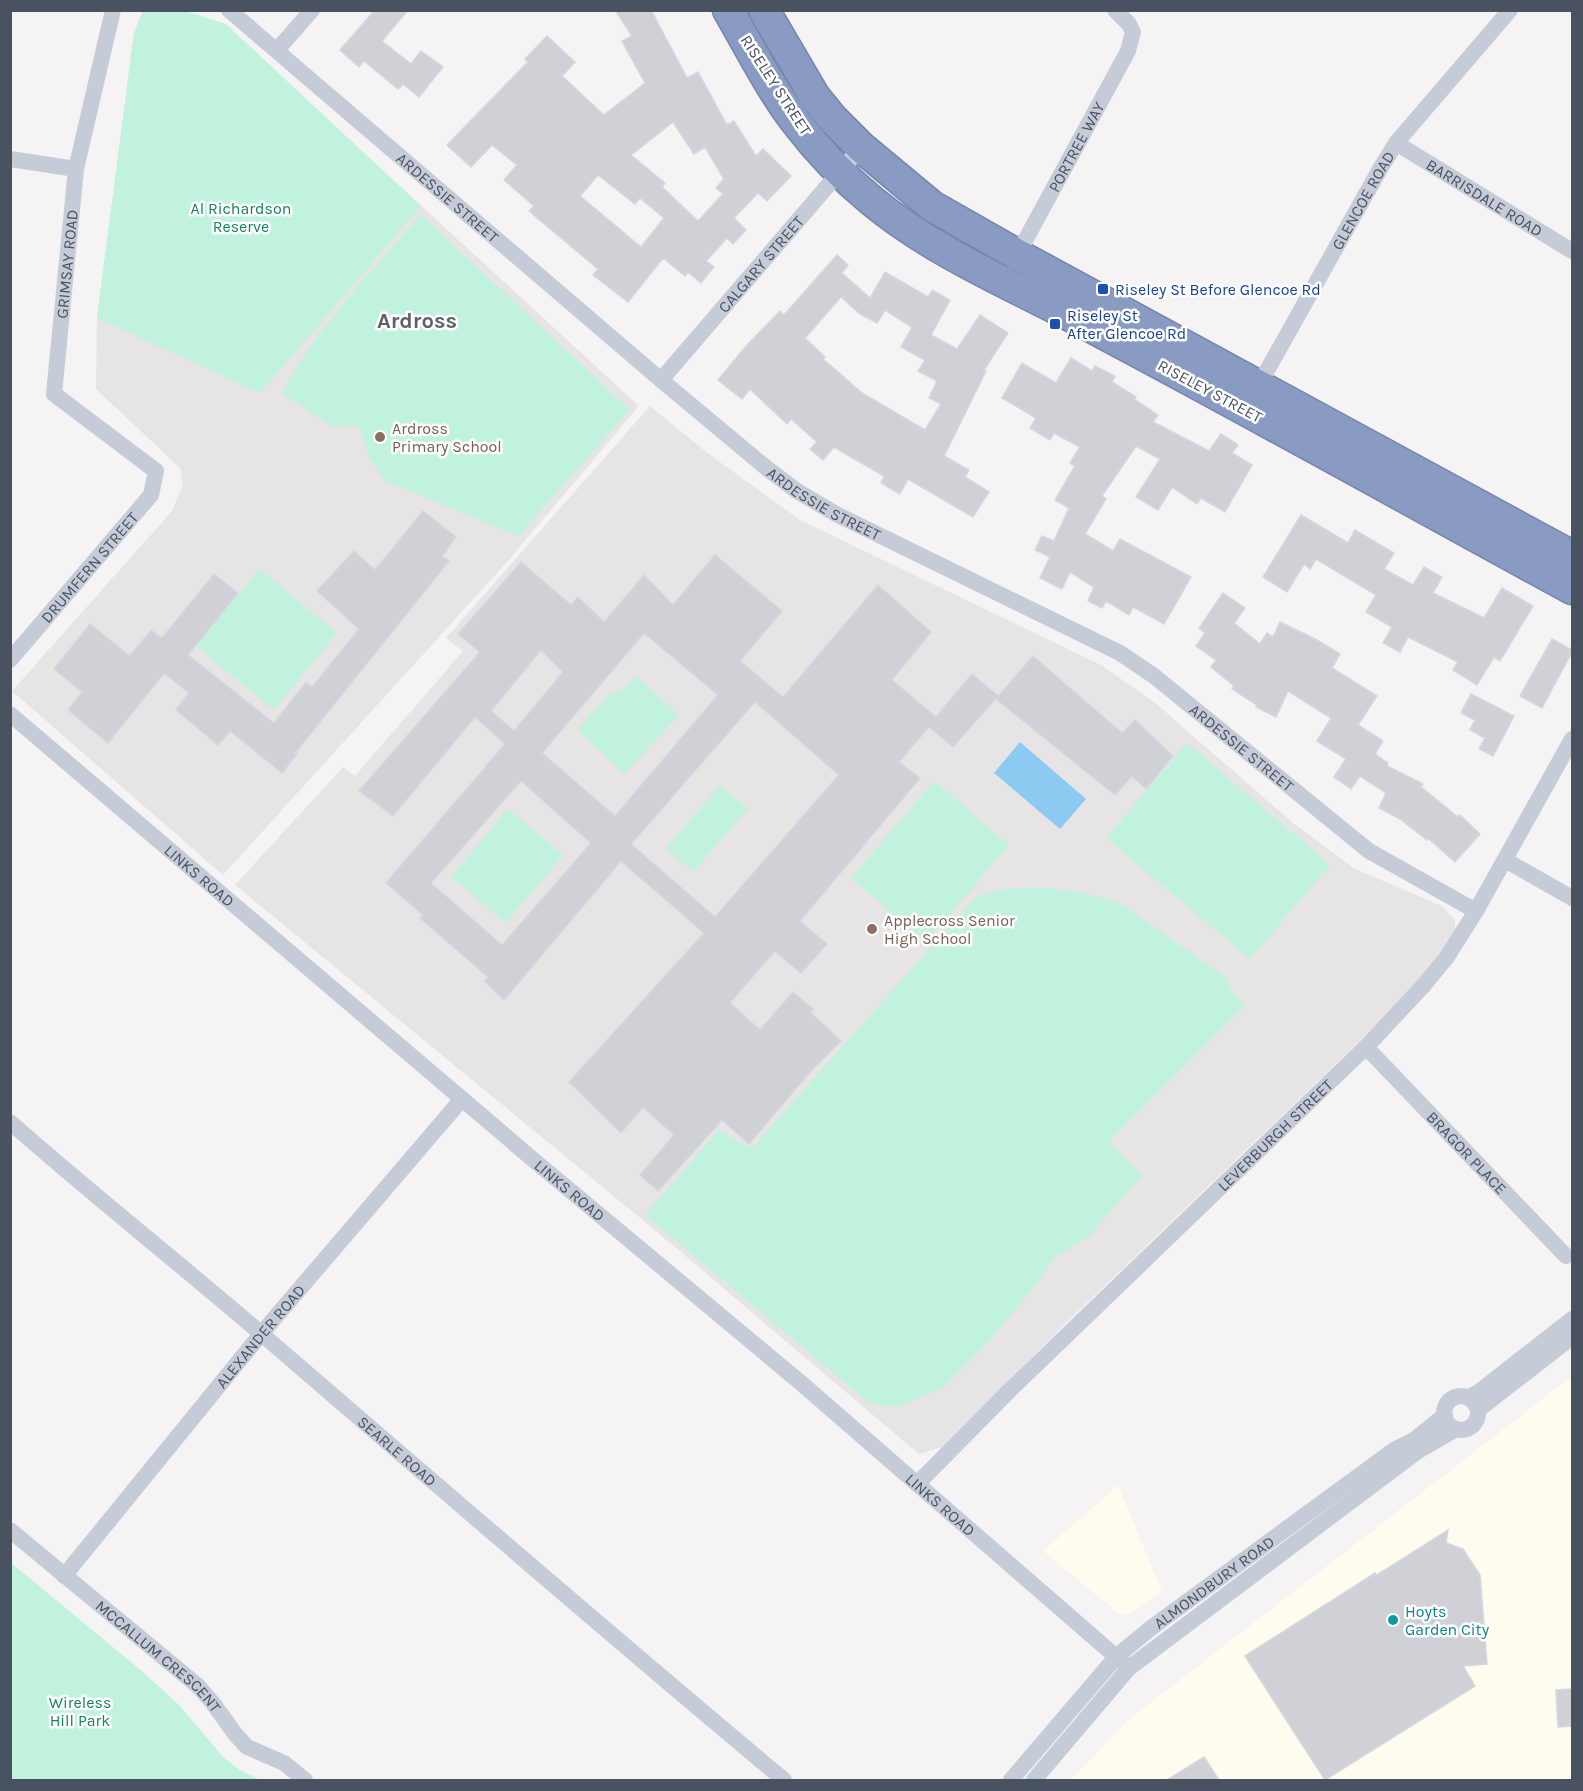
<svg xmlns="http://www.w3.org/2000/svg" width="1583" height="1791" font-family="Karla,sans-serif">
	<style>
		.commercial { fill: #fdfcee }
		.education { fill: #e6e4e5 }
		.green { fill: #c1f2dd }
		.water { fill: #8dcaf1 }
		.building { fill: #cfd1d7; stroke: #d6d7de; stroke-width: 1.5; fill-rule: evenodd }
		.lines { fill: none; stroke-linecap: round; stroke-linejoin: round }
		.highway-casing { stroke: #7486ae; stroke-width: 33 }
		.street { stroke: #c6ccd7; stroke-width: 16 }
		.highway { stroke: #899bc2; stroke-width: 30 }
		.transit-dot { fill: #1a4fb4; stroke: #fff; stroke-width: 2 }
		.education-dot { fill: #8d6e63; stroke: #fff; stroke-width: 2 }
		.culture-dot { fill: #0f9aa8; stroke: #fff; stroke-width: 2 }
		.labels { text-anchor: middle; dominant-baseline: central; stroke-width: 5; stroke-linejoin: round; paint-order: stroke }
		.street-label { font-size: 16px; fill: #495261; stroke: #fff }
		.park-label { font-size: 16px; fill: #14835f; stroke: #fff }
		.transit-label { font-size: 16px; fill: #164399; stroke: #fff; text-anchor: start }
		.education-label { font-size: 16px; fill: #785e54; stroke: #fff; text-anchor: start }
		.culture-label { font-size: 16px; fill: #0d838f; stroke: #fff; text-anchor: start }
		.district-label { font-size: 22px; font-weight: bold; fill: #5e6168; stroke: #fff }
	</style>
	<rect width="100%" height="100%" fill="#f5f3f3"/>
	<g class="commercial">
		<polygon points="1572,1376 1572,1780 1071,1780 1127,1721"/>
		<polygon points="1118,1485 1162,1591 1131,1613 1120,1615 1043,1551"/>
	</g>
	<g class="education">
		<polygon points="143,11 230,30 639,406 506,563 223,875 12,691 172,511 183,485 180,468 96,389 97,318 134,33"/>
		<polygon points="650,406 706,452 800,520 1101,665 1154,702 1293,823 1355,869 1442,906 1455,920 1455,937 1447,957 1071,1318 942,1447 919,1454 656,1231 235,885 343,767 355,776 463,651 446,638"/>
	</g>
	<g class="green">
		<polygon points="143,11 185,11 226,24 421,206 260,393 97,318 134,33"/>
		<path d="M421,215L630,410L518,536L386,481L369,458L359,425L333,427L282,393C318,326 371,272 421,215Z"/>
		<polygon points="259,569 337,633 274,710 196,646"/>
		<polygon points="636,676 679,715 624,774 577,730 610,693 622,691"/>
		<polygon points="1187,743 1330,865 1250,959 1106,838"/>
		<polygon points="934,781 1009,845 926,942 851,878"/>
		<polygon points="720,786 748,809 693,872 666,848"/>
		<polygon points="508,809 563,855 506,923 451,877"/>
		<polygon points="1051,888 1092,895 1120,903 1227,978 1230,989 1245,1006 1109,1141 1142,1176 1089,1236 1054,1258 1034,1287 989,1341 943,1388 898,1407 869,1403 645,1215 719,1130 751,1149 976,897 1003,889"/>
		<polygon points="10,1562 143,1672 179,1705 224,1758 240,1770 260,1780 11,1780"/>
	</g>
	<polygon class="water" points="1020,742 1086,799 1060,829 994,773"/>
	<g class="building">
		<polygon points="375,10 408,10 382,41 411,64 421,51 443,67 419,97 403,84 398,89 364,61 359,67 340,50"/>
		<path d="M615,10H651L687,78L698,72L727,125L734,121L756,156L763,149L791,176L767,201L758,193L734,218L746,230L733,244L727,238L706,261L714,267L701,283L688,272L685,276L663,258L628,302L593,275L598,269L529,211L534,206L504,180L517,165L492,145L471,167L447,145L528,62L525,59L547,36L575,62L562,76L604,115L645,83L622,41L632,36ZM673,122L694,154L705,147L724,179L716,188L723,194L698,221L662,187L665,183L631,155ZM598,175L635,204L640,198L664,218L641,247L580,196Z"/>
		<path d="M837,255L848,265L842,273L870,298L885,272L928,297L932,290L950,300L931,335L957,349L980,315L1008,333L984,370L986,371L944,456L969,470L965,477L989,492L973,517L908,479L900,494L881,483L884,476L834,447L823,460L810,449L817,442L791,419L787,424L750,389L742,399L718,380L747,345L780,311L784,315ZM841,297L860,314L877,323L885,310L912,327L901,347L925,360L918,371L937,381L929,398L941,404L925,430L862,393L823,359L825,357L805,338Z"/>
		<polygon points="1071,358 1092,371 1095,366 1115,376 1112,382 1136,397 1134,399 1158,415 1153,422 1209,451 1221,434 1238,445 1232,453 1252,465 1225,512 1201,498 1197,504 1172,487 1158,510 1136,497 1160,459 1136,446 1102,496 1106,499 1085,534 1113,551 1120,539 1191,577 1164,624 1133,607 1129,615 1106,601 1102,608 1088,601 1094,587 1070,572 1062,589 1040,578 1050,557 1035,550 1042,536 1054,541 1069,508 1055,500 1075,466 1070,463 1080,447 1054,433 1050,440 1030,428 1036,418 1002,398 1022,363 1056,383"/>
		<polygon points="423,511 456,537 442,556 449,561 295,753 297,754 282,773 230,731 218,745 176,710 189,693 164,673 108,743 68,710 82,692 54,669 90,624 130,656 151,630 162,638 214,574 238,593 188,655 274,723 306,682 312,687 359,629 317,591 354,551 375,570"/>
		<polygon points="1301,515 1348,543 1355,530 1394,553 1384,569 1413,585 1424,567 1442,577 1433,593 1484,618 1502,588 1533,606 1500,661 1494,657 1477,685 1453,670 1458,662 1408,637 1400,652 1383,643 1392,627 1366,612 1376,595 1316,559 1310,569 1304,564 1287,592 1263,577"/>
		<path d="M715,555L782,611L740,661L783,697L878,585L931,632L892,680L936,717L972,674L998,696L953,747L929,727L899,762L920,778L800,921L827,944L801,973L775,951L730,1003L760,1030L793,992L813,1009L810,1012L841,1041L810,1072L749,1144L722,1120L658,1191L640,1175L674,1135L643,1107L621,1133L569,1082L704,933L621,861L504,1000L484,981L488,977L420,918L423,915L386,883L505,744L475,717L393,816L359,791L480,652L458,634L521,562L571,605L578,597L604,622L644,575L673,605ZM644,633L718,695L615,816L542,753ZM541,650L563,672L514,731L491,711ZM755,702L839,775L715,917L631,844ZM521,781L591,843L502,945L431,883Z"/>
		<polygon points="1223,593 1245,608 1234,623 1260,644 1267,633 1273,637 1280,622 1317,640 1340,654 1332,668 1377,696 1358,725 1383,741 1375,754 1388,763 1387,766 1423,784 1421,787 1458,817 1460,815 1480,834 1455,862 1429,839 1427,840 1400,819 1379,808 1386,793 1360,776 1351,789 1334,777 1346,759 1317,741 1331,718 1288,691 1276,717 1256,707 1257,705 1232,689 1234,686 1211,667 1216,660 1196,646 1205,633 1199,628"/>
		<polygon points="1552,639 1572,650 1572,652 1542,708 1520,696"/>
		<polygon points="1033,656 1122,733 1135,720 1173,756 1146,789 1132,776 1115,795 996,699"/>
		<polygon points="1471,694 1514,716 1493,756 1479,749 1485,738 1470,730 1475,720 1461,713"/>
		<polygon points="1448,1530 1446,1543 1463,1549 1480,1575 1487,1664 1463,1666 1475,1686 1325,1780 1245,1656 1375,1573 1377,1575"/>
		<polygon points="1572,1689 1572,1726 1558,1727 1556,1690"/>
		<polygon points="1204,1757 1219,1780 1167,1780"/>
	</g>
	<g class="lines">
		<g class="highway-casing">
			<g id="highway">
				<path d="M728,10C750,48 770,88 796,122C818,151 844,178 872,201C928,247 994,277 1057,309C1084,323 1110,337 1136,351C1282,429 1427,510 1572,589"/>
				<polyline points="764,10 815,97 832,118 861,147 932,206 1018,255 1572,556"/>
			</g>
		</g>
		<g class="street">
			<path id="s1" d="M229,10L661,380L769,470L797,491L836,514L1120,653L1154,676L1369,851L1476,911"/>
			<polyline points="277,50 312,10"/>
			<path id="s2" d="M1396,143L1572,251"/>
			<polyline points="10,159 76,169"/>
			<path id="s3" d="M1014,261L1128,51L1133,32L1129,24L1115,10"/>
			<path id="s4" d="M661,380L861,147"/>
			<path id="s5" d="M1255,392L1380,169L1396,143L1510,10"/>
			<path id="s6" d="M10,660L151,495L156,471L54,394L76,169L113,10"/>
			<path id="s7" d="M10,714L536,1162L801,1383L1129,1668"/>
			<polyline points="1505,860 1572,898"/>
			<path id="s8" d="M1366,1047L1566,1256"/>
			<path id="s9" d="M10,1122C93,1195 180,1264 264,1336C437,1485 609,1634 784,1780"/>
			<circle cx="1461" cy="1413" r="17"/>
			<polyline points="1468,1398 1480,1391 1572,1319"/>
			<polyline points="1478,1410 1572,1337"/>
			<path id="s10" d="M917,1484L1009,1391L1366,1047L1424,985L1447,957L1476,911L1572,739"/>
			<path id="s11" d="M10,1530L198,1686L212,1702L236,1735L247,1747L284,1763L305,1780"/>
			<path id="s12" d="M64,1576L261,1334L462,1099"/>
			<path id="s13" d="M1011,1780L1117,1656L1151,1628L1394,1450L1414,1440L1445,1415"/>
			<polyline points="1034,1780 1129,1668 1418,1451 1456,1429"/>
		</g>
		<use href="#highway" class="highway"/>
	</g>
	<g class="transit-dot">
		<rect x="1097" y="283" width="12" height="12" rx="3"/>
		<rect x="1049" y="318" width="12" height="12" rx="3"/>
	</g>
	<g class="education-dot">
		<circle cx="380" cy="437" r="6"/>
		<circle cx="872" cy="929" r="6"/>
	</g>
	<circle class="culture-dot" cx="1393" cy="1620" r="6"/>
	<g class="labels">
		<g class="street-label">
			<text transform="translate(776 85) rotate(57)">RISELEY STREET</text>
			<text stroke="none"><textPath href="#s3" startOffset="130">PORTREE WAY</textPath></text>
			<text stroke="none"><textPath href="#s1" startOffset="288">ARDESSIE STREET</textPath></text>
			<text stroke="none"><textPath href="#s2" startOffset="104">BARRISDALE ROAD</textPath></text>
			<text stroke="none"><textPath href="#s5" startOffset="220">GLENCOE ROAD</textPath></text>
			<text stroke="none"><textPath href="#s4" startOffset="153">CALGARY STREET</textPath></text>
			<text stroke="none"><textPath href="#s6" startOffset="500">GRIMSAY ROAD</textPath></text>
			<text transform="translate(1210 391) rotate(28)">RISELEY STREET</text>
			<text stroke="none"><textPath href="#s1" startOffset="774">ARDESSIE STREET</textPath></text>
			<text stroke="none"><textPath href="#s6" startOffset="122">DRUMFERN STREET</textPath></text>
			<text stroke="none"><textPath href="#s1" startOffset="1260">ARDESSIE STREET</textPath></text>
			<text stroke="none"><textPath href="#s7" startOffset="249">LINKS ROAD</textPath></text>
			<text stroke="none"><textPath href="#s10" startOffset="500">LEVERBURGH STREET</textPath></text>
			<text stroke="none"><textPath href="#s8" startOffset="146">BRAGOR PLACE</textPath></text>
			<text stroke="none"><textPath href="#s7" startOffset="735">LINKS ROAD</textPath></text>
			<text stroke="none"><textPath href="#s12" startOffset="310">ALEXANDER ROAD</textPath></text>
			<text stroke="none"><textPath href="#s9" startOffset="508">SEARLE ROAD</textPath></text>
			<text stroke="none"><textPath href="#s7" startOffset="1221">LINKS ROAD</textPath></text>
			<text stroke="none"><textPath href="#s13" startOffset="285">ALMONDBURY ROAD</textPath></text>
			<text stroke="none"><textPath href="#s11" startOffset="195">MCCALLUM CRESCENT</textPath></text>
		</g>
		<g class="park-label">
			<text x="241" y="208">Al Richardson<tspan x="241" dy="18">Reserve</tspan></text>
			<text x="80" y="1702">Wireless<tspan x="80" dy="18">Hill Park</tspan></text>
		</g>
		<g class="transit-label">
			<text x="1115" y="289">Riseley St Before Glencoe Rd</text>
			<text x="1067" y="315">Riseley St<tspan x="1067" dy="18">After Glencoe Rd</tspan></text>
		</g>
		<g class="education-label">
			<text x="392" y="428">Ardross<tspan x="392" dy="18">Primary School</tspan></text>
			<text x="884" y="920">Applecross Senior<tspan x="884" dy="18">High School</tspan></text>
		</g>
		<g class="culture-label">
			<text x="1405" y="1611">Hoyts<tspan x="1405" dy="18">Garden City</tspan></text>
		</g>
		<g class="district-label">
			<text x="417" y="321">Ardross</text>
		</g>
	</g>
	<rect width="1583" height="1791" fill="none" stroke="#495261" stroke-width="24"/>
</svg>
